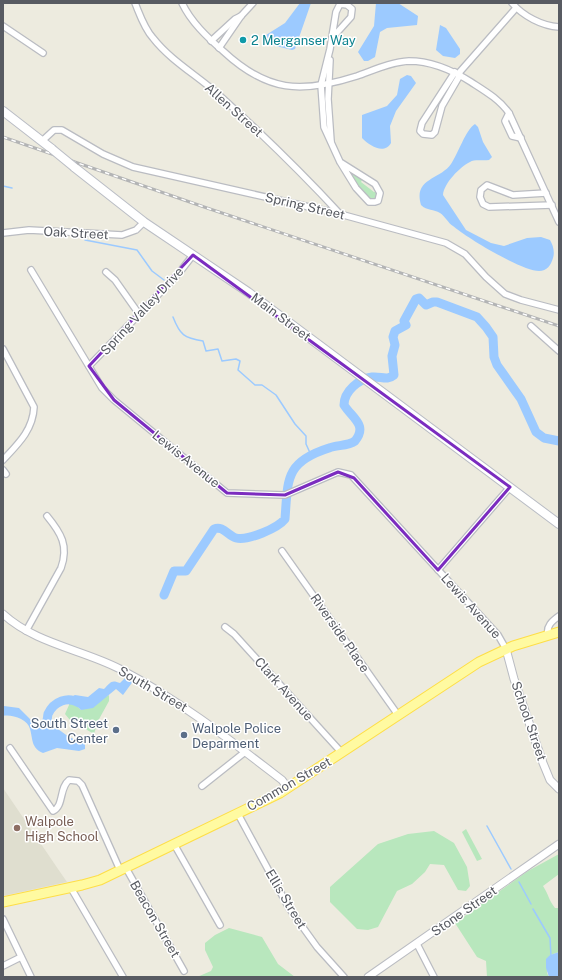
<svg xmlns="http://www.w3.org/2000/svg" width="562" height="980" font-family="'Public Sans',sans-serif">
	<style>
		.education { fill: #dfdecf }
		.green { fill: #b8e7bd }
		.water { fill: #9ccaff }
		.lines { fill: none; stroke-linecap: round; stroke-linejoin: round }
		.stream { stroke: #9ccaff; stroke-width: 1.5 }
		.river { stroke: #9ccaff; stroke-width: 9 }
		.minor-casing { stroke: #babcc2; stroke-width: 8 }
		.tertiary-casing { stroke: #babcc2; stroke-width: 9 }
		.secondary-casing { stroke: #babdc5; stroke-width: 10 }
		.primary-casing { stroke: #fede47; stroke-width: 11 }
		.minor { stroke: #fff; stroke-width: 5.5 }
		.tertiary { stroke: #fff; stroke-width: 7 }
		.secondary { stroke: #fff; stroke-width: 8 }
		.primary { stroke: #fffaa1; stroke-width: 9 }
		.rail-casing { stroke: #b3b4b5; stroke-width: 3 }
		.rail { stroke: #fff; stroke-width: 1.5; stroke-dasharray: 4.5; stroke-linecap: butt }
		.secondary-bridge-casing { stroke: #babdc5; stroke-width: 10; stroke-linecap: butt }
		.secondary-bridge { stroke: #fff; stroke-width: 8 }
		.marked { fill: none; stroke: #7b2cbf; stroke-width: 3; stroke-linejoin: round }
		.culture-dot { fill: #0f9aa8; stroke: #fff; stroke-width: 1.5 }
		.service-dot { fill: #5c6f8a; stroke: #fff; stroke-width: 1.5 }
		.education-dot { fill: #8d6e63; stroke: #fff; stroke-width: 1.5 }
		.labels { text-anchor: middle; dominant-baseline: central; stroke-width: 3; stroke-linejoin: round; paint-order: stroke }
		.culture-label { font-size: 13px; fill: #0d838f; stroke: #fff; text-anchor: start }
		.street-label { font-size: 13px; fill: #585b62; stroke: #fff }
		.service-label { font-size: 13px; fill: #4e5e75; stroke: #fff; text-anchor: end }
		.education-label { font-size: 13px; fill: #785e54; stroke: #fff; text-anchor: start }
	</style>
	<rect width="100%" height="100%" fill="#edebdf"/>
	<polygon class="education" points="3,788 58,869 67,882 3,896"/>
	<g class="green">
		<polygon points="352,172 363,178 361,182 374,192 378,192 376,200 369,199 350,176"/>
		<polygon points="109,695 109,701 98,721 94,734 70,720 65,714 69,705 69,698 81,710"/>
		<polygon points="466,829 482,859 477,861 462,832"/>
		<polygon points="434,831 454,843 467,867 470,886 466,891 458,890 444,865 430,864 425,872 412,884 397,891 378,927 368,930 357,929 330,902 330,887 378,844 408,834"/>
		<path d="M559,854V874L543,886C549,895 548,899 555,908H559V952L550,955L547,973L549,977H487L486,961L477,957L455,923L528,871Z"/>
		<polygon points="229,928 262,937 278,964 295,977 197,977 211,971 213,967 205,950 205,943 215,935"/>
	</g>
	<g class="water">
		<polygon points="300,3 311,3 295,49 292,50 268,44 265,38 266,35 285,23"/>
		<polygon points="376,3 398,3 418,16 417,25 387,28 380,32 375,57 368,61 364,61 358,52 374,26"/>
		<polygon points="440,25 446,28 460,49 460,54 455,58 443,56 436,50"/>
		<path d="M407,75L411,76L416,83L396,111L390,126L391,143C384,155 370,146 362,138V115L387,106L397,95L400,79Z"/>
		<path d="M475,124L478,127L483,142L492,157L489,160C483,161 474,159 470,162C460,167 444,183 443,195L466,230L491,243L504,246L527,238L541,237L550,240C553,245 555,252 553,258C551,265 547,271 539,271C522,271 467,238 453,226C448,223 445,216 440,213C434,209 427,211 421,205C413,178 440,180 451,164C458,154 466,129 475,124Z"/>
		<path d="M126,677L134,680L123,695L116,689L93,708L81,710L69,698L75,695L88,697L99,688L104,689C110,683 111,679 120,683Z"/>
		<path d="M4,706L19,708L33,722L42,721L47,715L49,717L51,724L69,737L85,744V749L79,751L57,748L43,753C31,748 33,739 30,729C28,719 11,714 3,716Z"/>
		<polygon points="559,952 559,977 549,977 546,968 546,959 550,955"/>
	</g>
	<g class="lines">
		<g class="stream">
			<polyline points="3,186 12,188"/>
			<polyline points="85,240 137,250 152,271 164,280"/>
			<path d="M173,317C180,335 184,338 203,341L206,351L218,349L222,361L236,359L240,361L238,370L255,385H262L276,395L295,424L306,436V444L311,455"/>
			<polyline points="487,826 511,869"/>
			<polyline points="519,882 531,904"/>
			<polyline points="533,909 550,938 551,956"/>
		</g>
		<g class="river">
			<path d="M164,595L174,571H186L214,529C223,525 228,536 236,538C248,541 278,528 285,519C288,479 285,462 329,448C337,445 348,446 355,441C368,425 352,418 344,405C344,391 359,379 372,377C381,376 387,381 394,375L392,356L395,345L393,337L395,331L406,325L404,321L416,299L419,298L426,305L433,302H437L477,317L486,327L493,337L494,357L497,365L521,399L536,432L544,438L559,441"/>
			<path d="M44,726C48,722 47,719 48,714C54,701 68,696 79,703"/>
		</g>
		<g class="minor-casing">
			<g id="minor">
				<path d="M135,3C140,15 144,28 153,38C171,61 198,76 219,95C261,133 302,173 340,214"/>
				<path d="M182,3C191,22 207,37 223,51C267,92 301,94 357,76C374,70 391,62 409,61C432,61 452,70 471,82C485,91 499,99 509,113L559,222"/>
				<path d="M512,3C523,16 542,26 559,27"/>
				<polyline points="3,26 43,53"/>
				<polyline points="333,37 351,17 352,9 347,5 340,4 336,12 330,49 321,85 324,127 340,162 356,188 369,202 375,202 378,201 380,193 375,184 340,162"/>
				<polyline points="211,41 235,19 241,16"/>
				<polyline points="219,48 241,16 253,3"/>
				<polyline points="330,60 328,99 331,141"/>
				<polyline points="455,72 422,123 420,131 423,134 432,135 435,132 442,106 460,75"/>
				<polyline points="458,74 516,8"/>
				<polyline points="509,113 505,121 512,136 521,138"/>
				<polyline points="42,141 54,130 62,130 103,154 133,167 340,214 446,243 465,254 486,277 505,294 521,300 559,310"/>
				<polyline points="546,193 513,195 487,185 481,190 480,197 483,204 489,207 552,205"/>
				<polyline points="3,233 29,230 122,235 136,230 144,222"/>
				<polyline points="31,270 102,388 114,400 227,493 285,495 338,472 351,475 498,635 506,649"/>
				<polyline points="106,272 115,280 139,314"/>
				<polyline points="531,326 559,351"/>
				<path d="M3,349L34,407C33,430 18,444 3,460"/>
				<polyline points="89,366 179,273 193,255"/>
				<polyline points="3,470 6,474"/>
				<polyline points="282,551 398,715"/>
				<polyline points="438,570 510,487"/>
				<polyline points="225,627 234,634 342,753"/>
				<path d="M26,631L61,568C69,546 61,533 47,516"/>
				<path d="M548,635C546,626 552,621 559,616"/>
				<path d="M10,748L53,811C64,806 59,788 69,780L78,781L82,785L120,870"/>
				<polyline points="202,786 245,752"/>
				<polyline points="238,814 289,908 317,947 344,977"/>
				<polyline points="174,844 220,925"/>
				<polyline points="126,868 184,971"/>
				<polyline points="71,888 123,977"/>
				<polyline points="3,919 31,977"/>
				<polyline points="417,944 434,977"/>
				<polyline points="3,966 21,957"/>
			</g>
		</g>
		<g class="tertiary-casing">
			<g id="tertiary">
				<path d="M3,614C36,644 81,649 120,669C179,700 230,740 282,780L288,788"/>
				<polyline points="506,649 514,679 543,763 550,780 559,789"/>
				<polyline points="368,977 559,844"/>
			</g>
		</g>
		<g class="secondary-casing">
			<g id="secondary">
				<polyline points="3,111 52,149"/>
				<polyline points="74,167 144,222 248,292 559,524"/>
			</g>
		</g>
		<g class="primary-casing">
			<polyline id="primary" points="3,902 82,885 100,880 280,793 479,662 513,646 559,632"/>
		</g>
		<use href="#minor" class="minor"/>
		<use href="#tertiary" class="tertiary"/>
		<use href="#secondary" class="secondary"/>
		<use href="#primary" class="primary"/>
		<g class="rail-casing">
			<polyline id="rail" points="3,137 207,208 559,326"/>
		</g>
		<use href="#rail" class="rail"/>
		<g class="secondary-bridge-casing">
			<polyline id="secondary-bridge" points="52,149 74,167"/>
		</g>
		<use href="#secondary-bridge" class="secondary-bridge"/>
	</g>
	<path class="marked" d="M193,255L510,487L438,570L354,478L338,472L285,495L227,493L114,400L89,366Z"/>
	<circle class="culture-dot" cx="243" cy="40" r="4"/>
	<g class="service-dot">
		<circle cx="116" cy="730" r="4"/>
		<circle cx="184" cy="735" r="4"/>
	</g>
	<circle class="education-dot" cx="17" cy="828" r="4"/>
	<g class="labels">
		<g class="culture-label">
			<text x="251" y="40">2 Merganser Way</text>
		</g>
		<g class="street-label">
			<text transform="translate(234 110) rotate(42)">Allen Street</text>
			<text transform="translate(305 206) rotate(13)">Spring Street</text>
			<text transform="translate(76 233) rotate(3)">Oak Street</text>
			<text transform="translate(142 311) rotate(-47)">Spring Valley Drive</text>
			<text transform="translate(281 317) rotate(37)">Main Street</text>
			<text transform="translate(186 459) rotate(39)">Lewis Avenue</text>
			<text transform="translate(471 606) rotate(48)">Lewis Avenue</text>
			<text transform="translate(340 633) rotate(55)">Riverside Place</text>
			<text transform="translate(153 689) rotate(30)">South Street</text>
			<text transform="translate(284 689) rotate(48)">Clark Avenue</text>
			<text transform="translate(529 721) rotate(71)">School Street</text>
			<text transform="translate(289 784) rotate(-30)">Common Street</text>
			<text transform="translate(286 899) rotate(59)">Ellis Street</text>
			<text transform="translate(464 911) rotate(-35)">Stone Street</text>
			<text transform="translate(155 919) rotate(60)">Beacon Street</text>
		</g>
		<g class="service-label">
			<text x="108" y="723">South Street<tspan x="108" dy="15">Center</tspan></text>
			<text x="192" y="728" text-anchor="start">Walpole Police<tspan x="192" dy="15">Deparment</tspan></text>
		</g>
		<g class="education-label">
			<text x="25" y="821">Walpole<tspan x="25" dy="15">High School</tspan></text>
		</g>
	</g>
	<rect width="562" height="980" fill="none" stroke="#585b62" stroke-width="8"/>
</svg>
